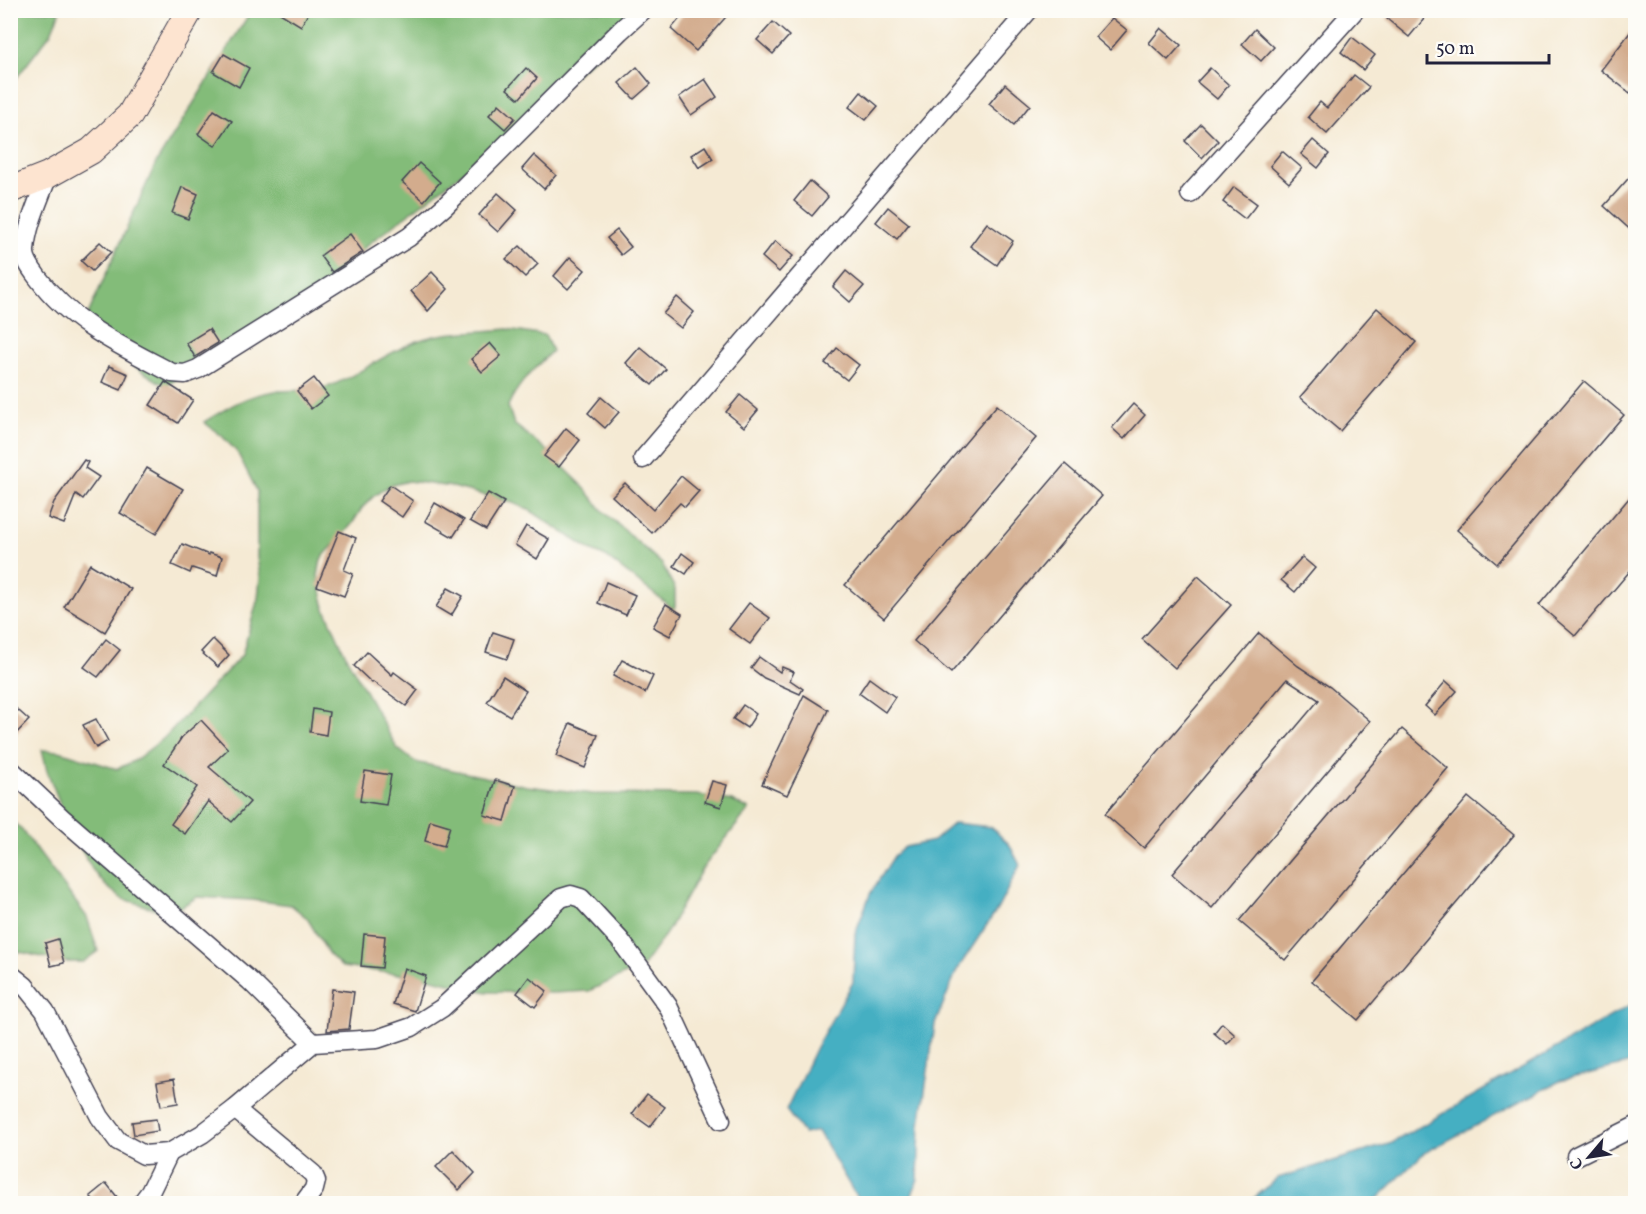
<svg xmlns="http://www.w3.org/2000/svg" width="1646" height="1214" font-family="Vollkorn,serif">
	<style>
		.forest { fill: #83bc79; stroke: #526f5a; stroke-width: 1.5 }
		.water { fill: #44afc2; stroke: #33687e; stroke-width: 1.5 }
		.building { fill: #d3ac8d }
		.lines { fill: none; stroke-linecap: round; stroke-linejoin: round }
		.minor-casing { stroke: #424052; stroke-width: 21 }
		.secondary-casing { stroke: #424052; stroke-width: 28 }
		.minor { stroke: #fff; stroke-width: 18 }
		.secondary { stroke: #fde4d0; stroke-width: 26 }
	</style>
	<rect width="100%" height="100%" fill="#fdfcf7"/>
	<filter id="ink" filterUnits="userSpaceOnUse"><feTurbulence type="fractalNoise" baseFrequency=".0167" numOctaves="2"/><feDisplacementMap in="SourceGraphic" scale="12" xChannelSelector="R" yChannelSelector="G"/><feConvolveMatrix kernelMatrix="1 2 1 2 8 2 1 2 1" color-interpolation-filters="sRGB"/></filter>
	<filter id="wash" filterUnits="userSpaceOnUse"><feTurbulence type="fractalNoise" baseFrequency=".008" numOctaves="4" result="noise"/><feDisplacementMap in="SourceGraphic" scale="24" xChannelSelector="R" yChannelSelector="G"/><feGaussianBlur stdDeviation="1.35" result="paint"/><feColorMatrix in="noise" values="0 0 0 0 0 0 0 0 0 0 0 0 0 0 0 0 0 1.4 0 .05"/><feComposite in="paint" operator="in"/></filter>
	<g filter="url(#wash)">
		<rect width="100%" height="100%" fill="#f5ead4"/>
		<g class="forest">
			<polygon points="11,10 60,11 51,33 11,85"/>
			<polygon points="251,11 645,11 499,145 366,246 343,277 293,315 165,386 80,332 156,163"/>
			<path d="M507,329L545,335L552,351C535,368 518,383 508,406L514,424L544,448L582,485L603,511L662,564L675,589V610L606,557L590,550L531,511L513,503L453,487L408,481L389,486L374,496L362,508L352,524L321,559L318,576L325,609L347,658L397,748L415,762L527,786L592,794L697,795L732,801L749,809L702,869L667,932L643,966L589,991L553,993L487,992L424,977L342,967L328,953L307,918L291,905L252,900L197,897L176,910L155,909L121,898L105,885L92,869L71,831L47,771L42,750L59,751L117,769L134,761L164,738L242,655L258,598L260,577L257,557V491L237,452L223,437L204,422C225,409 245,396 270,392C291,388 310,394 330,386C361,374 388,351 420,340C446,331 479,332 507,329Z"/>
			<polygon points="11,820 22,830 87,917 98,951 83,962 63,962 11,950"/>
		</g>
		<g class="water">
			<polygon points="954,823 991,827 1009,844 1020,865 998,908 957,970 935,1024 920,1125 918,1179 909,1203 860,1203 818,1131 804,1134 786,1110 816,1047 853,982 855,934 870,894 894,856 905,847 933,841"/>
			<polygon points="1635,1002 1635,1062 1560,1081 1424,1153 1373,1203 1248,1203 1278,1178 1392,1143"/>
		</g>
		<g id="blocks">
			<g class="building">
				<polygon points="275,10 310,10 301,26"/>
				<polygon points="687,10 732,10 696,51 671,29"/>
				<polygon points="1394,10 1414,10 1424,19 1409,37 1387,19"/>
				<polygon points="1112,18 1127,30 1110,50 1095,37"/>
				<polygon points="773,22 789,36 773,54 757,40"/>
				<polygon points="1635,26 1635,86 1630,93 1601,70"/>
				<polygon points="1161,28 1181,45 1168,60 1149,43"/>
				<polygon points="1255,29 1274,47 1261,61 1242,44"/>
				<polygon points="1352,37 1375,55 1363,70 1341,52"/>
				<polygon points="224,54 249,68 239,87 213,72"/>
				<polygon points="637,67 651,84 634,99 619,83"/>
				<polygon points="526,68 537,78 519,99 507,89"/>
				<polygon points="1210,68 1229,85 1217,99 1197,82"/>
				<polygon points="1354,75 1369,87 1327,134 1308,117 1320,102 1327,108"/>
				<polygon points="705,79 717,97 691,115 679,97"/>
				<polygon points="1005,84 1030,105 1014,125 989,104"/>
				<polygon points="861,92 878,106 866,120 849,107"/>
				<polygon points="499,104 515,118 505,129 489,115"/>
				<polygon points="214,110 232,121 215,146 198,134"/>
				<polygon points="1201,124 1218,141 1202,158 1185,141"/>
				<polygon points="1313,140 1329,154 1318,168 1301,154"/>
				<polygon points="705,146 713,159 699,168 691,155"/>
				<polygon points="1282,151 1302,168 1289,183 1270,166"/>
				<polygon points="534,155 556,175 544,189 522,169"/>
				<polygon points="419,163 440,182 424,201 402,182"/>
				<polygon points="1635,171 1635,234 1604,206"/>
				<polygon points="810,181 828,197 812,216 794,201"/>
				<polygon points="182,187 198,194 188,219 172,213"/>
				<polygon points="1234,187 1257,204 1245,219 1223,202"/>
				<polygon points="498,193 517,210 498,232 479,215"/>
				<polygon points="888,207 909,224 897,239 876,222"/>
				<polygon points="987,223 1013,241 997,265 970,246"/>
				<polygon points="617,230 631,247 621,255 607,238"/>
				<polygon points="350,234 363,252 332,272 320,256"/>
				<polygon points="775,241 793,256 779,272 762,257"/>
				<polygon points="100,242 111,252 92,271 81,261"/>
				<polygon points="520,246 538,264 525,277 506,259"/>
				<polygon points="570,257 585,270 568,289 554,276"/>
				<polygon points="846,271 864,286 850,302 833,287"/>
				<polygon points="432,272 448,289 428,311 411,291"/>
				<polygon points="677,297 694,312 681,328 663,314"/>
				<polygon points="1377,308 1416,342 1340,431 1300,397"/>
				<polygon points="209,329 218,343 195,357 186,343"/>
				<polygon points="490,343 501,356 482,372 471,359"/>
				<polygon points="640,347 666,369 652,385 626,363"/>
				<polygon points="837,348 859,365 847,380 825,363"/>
				<polygon points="109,366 128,374 121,390 102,382"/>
				<polygon points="314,378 328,396 311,409 297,391"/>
				<polygon points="1584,381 1624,415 1497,564 1457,530"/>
				<polygon points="165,382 193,400 178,423 150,405"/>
				<polygon points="740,395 758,410 744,427 726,412"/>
				<polygon points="601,397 619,412 605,428 588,413"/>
				<polygon points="1133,404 1145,415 1124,439 1112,428"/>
				<polygon points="997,405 1036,438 884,618 845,585"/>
				<polygon points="566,428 580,440 559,467 544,456"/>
				<polygon points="84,460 88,462 85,468 99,477 83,499 76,494 64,524 48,518 54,502"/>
				<polygon points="1065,464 1102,496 951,673 914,641"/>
				<polygon points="147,468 183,489 156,534 120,513"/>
				<polygon points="681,476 699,491 685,507 680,503 652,533 612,496 625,483 653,510"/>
				<polygon points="390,485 413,501 402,517 379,501"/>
				<polygon points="1635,491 1635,565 1575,636 1539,605"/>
				<polygon points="488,493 504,502 486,530 470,521"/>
				<polygon points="435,503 464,520 453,537 425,521"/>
				<polygon points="526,526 549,539 537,559 515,545"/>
				<polygon points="339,531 356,538 344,570 353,574 344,596 317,586"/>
				<polygon points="182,544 209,555 209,553 222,557 217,576 192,568 190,573 172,565"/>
				<polygon points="682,553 694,562 686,574 674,566"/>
				<polygon points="1302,557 1315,568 1295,592 1281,580"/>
				<polygon points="90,564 131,589 105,632 64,607"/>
				<polygon points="1198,576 1231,605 1175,668 1142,639"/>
				<polygon points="606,582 635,595 626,615 598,603"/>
				<polygon points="448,588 463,596 451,616 436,607"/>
				<polygon points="749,603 770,618 750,644 729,629"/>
				<polygon points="666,604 682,614 670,636 653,627"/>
				<polygon points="493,632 514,639 507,659 486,652"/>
				<polygon points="1259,633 1298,666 1330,687 1370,721 1212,908 1172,874 1319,700 1287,679 1144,848 1105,814"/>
				<polygon points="106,639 120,650 98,677 84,667"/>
				<polygon points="213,639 229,655 218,667 201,652"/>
				<polygon points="367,652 392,675 394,672 418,690 406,706 373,682 372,683 354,666"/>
				<polygon points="759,657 780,672 782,667 794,672 790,680 803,689 800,694 764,678 751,668"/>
				<polygon points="622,660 653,676 645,693 613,676"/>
				<polygon points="503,676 526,691 510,716 487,702"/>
				<polygon points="869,678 895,697 885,712 859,693"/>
				<polygon points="1446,681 1457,691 1435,715 1425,706"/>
				<polygon points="804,695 828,710 787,795 762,784"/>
				<polygon points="10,703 29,720 10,740"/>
				<polygon points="743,705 756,714 747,728 733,719"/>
				<polygon points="313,709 329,712 326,735 310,732"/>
				<polygon points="96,719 108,741 96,748 83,725"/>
				<polygon points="201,720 228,749 209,767 250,802 232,822 208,801 185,834 171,824 197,787 164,764 182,737"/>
				<polygon points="570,723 598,735 585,768 556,756"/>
				<polygon points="1402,729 1448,768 1285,960 1239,921"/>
				<polygon points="365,771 391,775 386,805 360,801"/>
				<polygon points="495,780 515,786 505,821 484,815"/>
				<polygon points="712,781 727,785 721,807 705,802"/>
				<polygon points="1468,797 1514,835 1358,1020 1312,981"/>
				<polygon points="430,820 450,826 444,846 425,841"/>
				<polygon points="364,934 385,936 382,968 361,966"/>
				<polygon points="58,939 64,963 51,966 45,943"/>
				<polygon points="404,968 426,976 415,1011 393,1004"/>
				<polygon points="529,977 547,991 535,1007 517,993"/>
				<polygon points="332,989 354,992 349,1029 327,1031"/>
				<polygon points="1222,1023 1235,1035 1227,1044 1214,1033"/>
				<polygon points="174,1079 178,1103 161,1106 157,1082"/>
				<polygon points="647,1094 665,1107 650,1127 632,1114"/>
				<polygon points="156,1119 158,1131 134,1135 132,1122"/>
				<polygon points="453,1150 475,1173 459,1190 436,1167"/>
				<polygon points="106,1183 122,1203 97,1203 90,1196"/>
			</g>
		</g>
	</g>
	<g filter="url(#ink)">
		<use href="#blocks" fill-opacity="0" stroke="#424052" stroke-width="1.5"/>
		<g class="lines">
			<g class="minor-casing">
				<g id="minor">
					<path d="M48,175C40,198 27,224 25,250C24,260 32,270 38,278C72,324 123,347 172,373L185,374L198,369L409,237L445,206L620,31L643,10"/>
					<polyline points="1190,194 1355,10"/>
					<polyline points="643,459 1029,10"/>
					<polyline points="10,769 62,818 250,981 313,1043"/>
					<polyline points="10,974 25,986 45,1011 100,1117 118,1141 144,1155 169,1153 202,1134 235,1109 313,1043 377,1039 412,1027 442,1008 561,898 571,895 581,898 620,940 668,1006 721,1120"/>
					<polyline points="235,1109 313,1174 316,1181 314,1189 303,1204"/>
					<polyline points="1576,1156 1636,1126"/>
					<polyline points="141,1204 150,1192 169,1153"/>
				</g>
			</g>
			<g class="secondary-casing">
				<polyline id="secondary" points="10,190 48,175 91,151 130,115 190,10"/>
			</g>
			<use href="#minor" class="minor"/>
			<use href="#secondary" class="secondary"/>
		</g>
	</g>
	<rect width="1646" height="1214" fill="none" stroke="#fdfcf7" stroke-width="36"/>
	<g transform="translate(1589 1157) rotate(241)" stroke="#fdfcf7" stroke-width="4.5" paint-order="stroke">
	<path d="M0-4.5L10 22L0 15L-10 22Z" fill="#22223b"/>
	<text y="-9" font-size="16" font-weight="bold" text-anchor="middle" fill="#22223b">С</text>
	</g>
	<path d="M1427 54v9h122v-9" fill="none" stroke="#22223b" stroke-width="3"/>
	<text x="1436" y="54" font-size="18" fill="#22223b" stroke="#fdfcf7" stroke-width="4.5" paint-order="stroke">50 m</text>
</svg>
